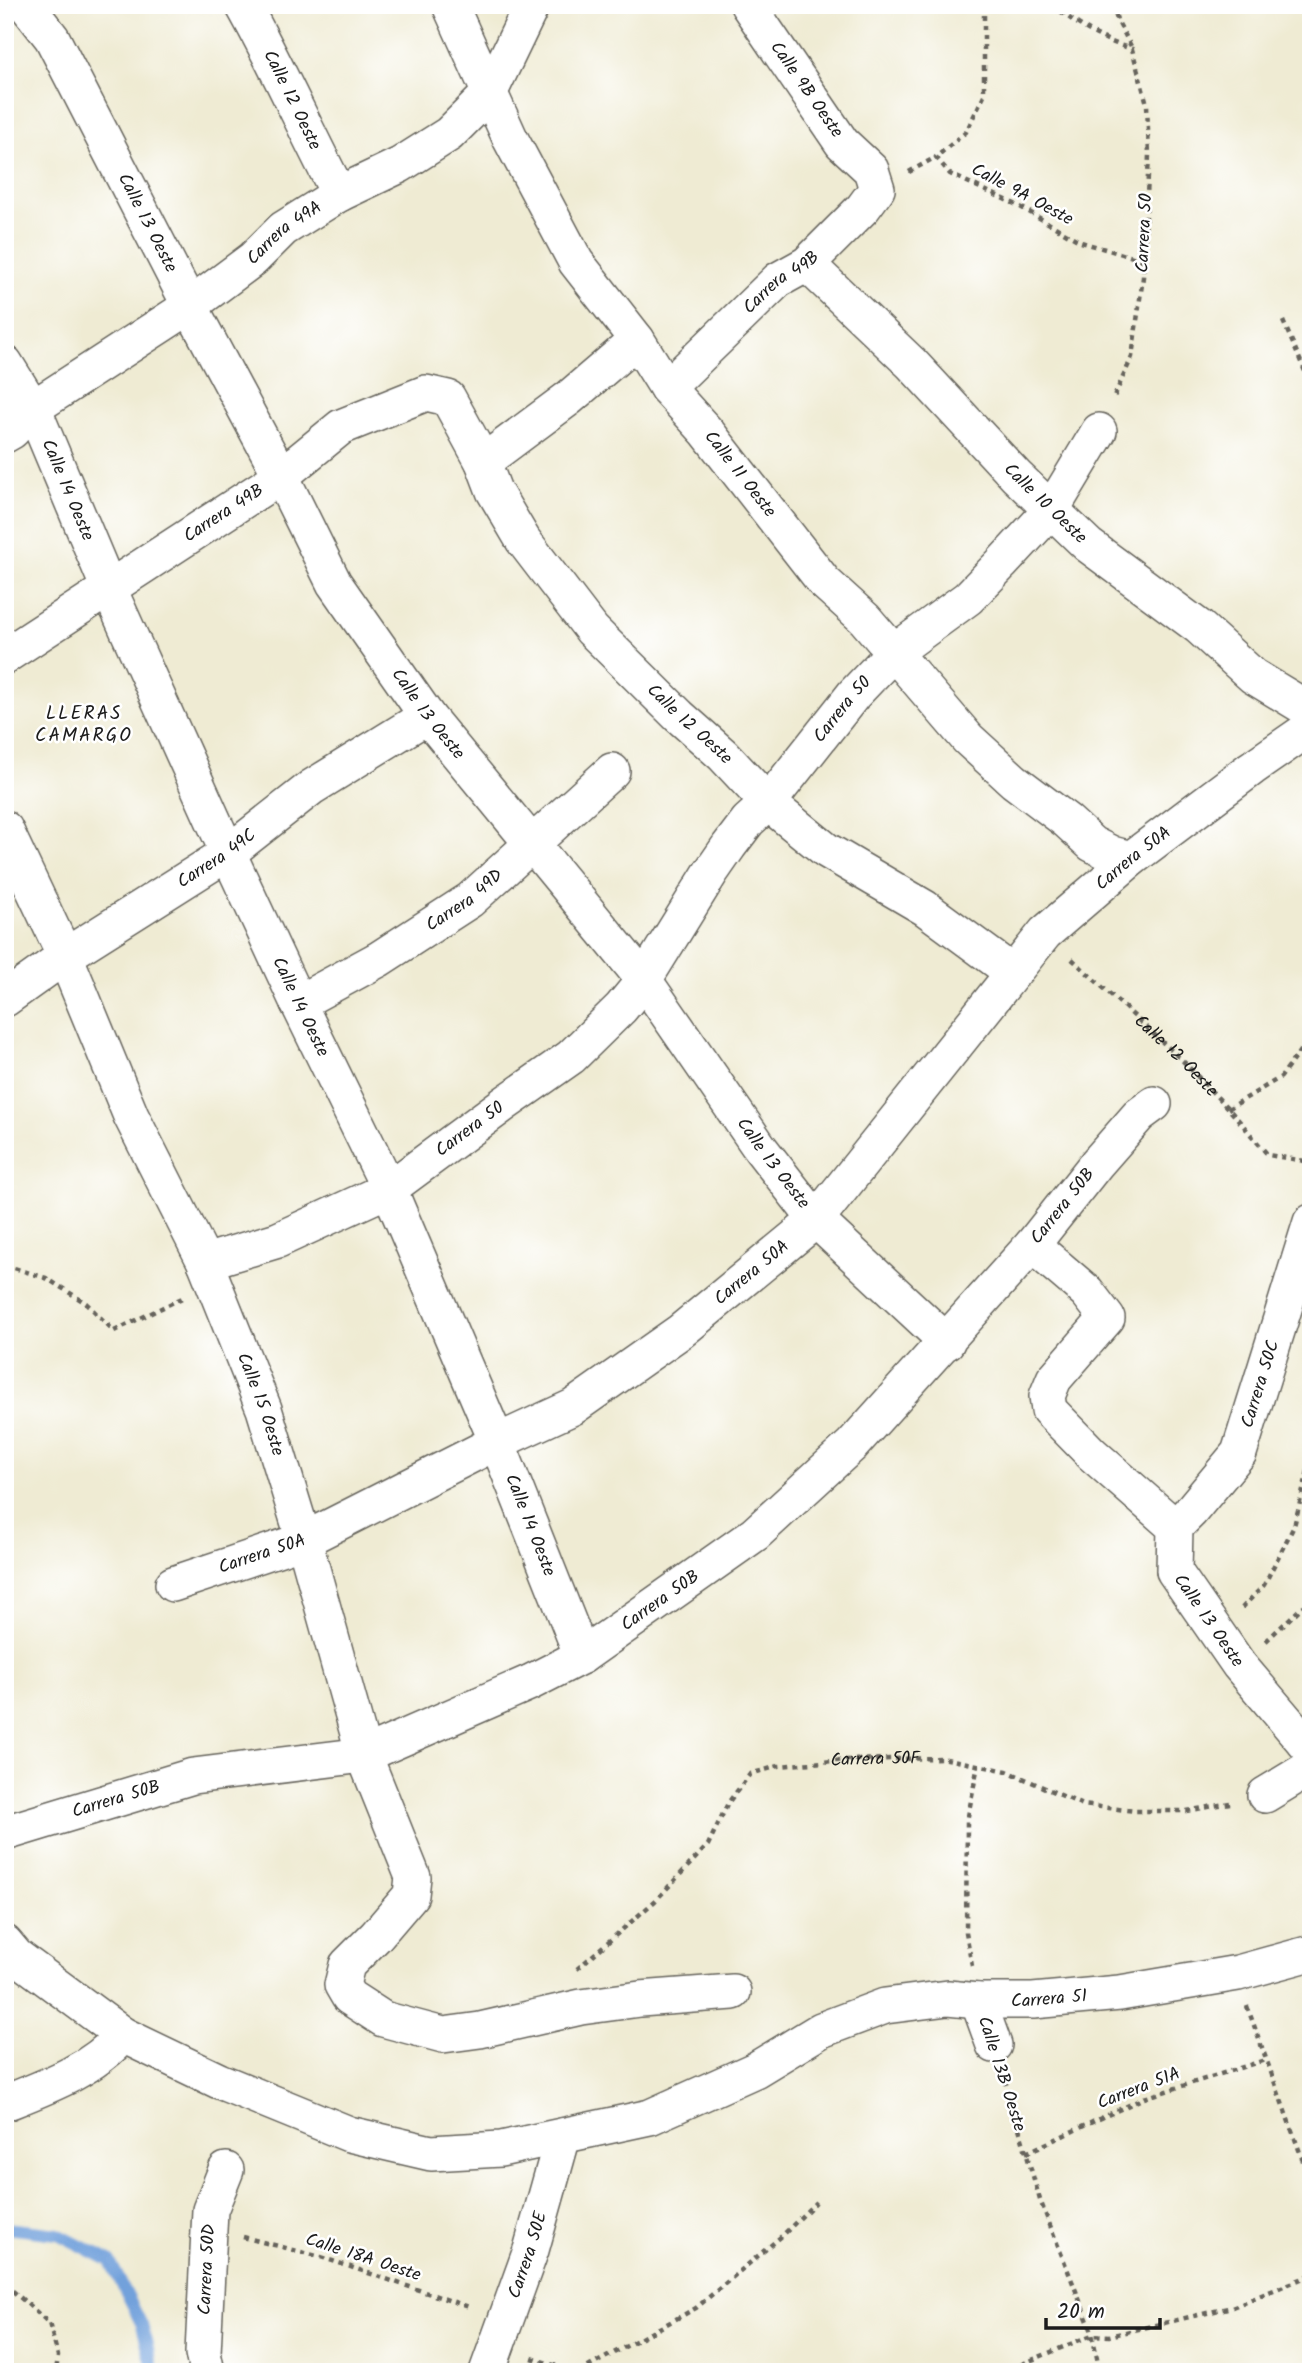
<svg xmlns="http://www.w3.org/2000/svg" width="1316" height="2377" font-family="Kalam,sans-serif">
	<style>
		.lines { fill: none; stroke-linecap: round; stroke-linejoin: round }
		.stream { stroke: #72a1db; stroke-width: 12 }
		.street-casing { stroke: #66645c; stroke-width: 38 }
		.path { stroke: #66645c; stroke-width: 4.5; stroke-dasharray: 5 5; stroke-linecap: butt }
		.street { stroke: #fff; stroke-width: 35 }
		.labels { text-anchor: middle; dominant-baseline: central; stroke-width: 5; stroke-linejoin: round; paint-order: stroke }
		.street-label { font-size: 18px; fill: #1c1c1c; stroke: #fff }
		.neighbourhood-label { font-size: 19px; letter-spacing: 2px; fill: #1c1c1c; stroke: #fff }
	</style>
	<rect width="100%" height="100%" fill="#fff"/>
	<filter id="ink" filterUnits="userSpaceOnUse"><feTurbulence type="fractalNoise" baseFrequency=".0143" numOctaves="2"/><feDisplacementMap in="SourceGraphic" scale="14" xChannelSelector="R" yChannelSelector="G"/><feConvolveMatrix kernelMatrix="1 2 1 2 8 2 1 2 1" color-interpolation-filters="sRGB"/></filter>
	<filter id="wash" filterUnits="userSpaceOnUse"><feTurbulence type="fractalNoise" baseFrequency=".00686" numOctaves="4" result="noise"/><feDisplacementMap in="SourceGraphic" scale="28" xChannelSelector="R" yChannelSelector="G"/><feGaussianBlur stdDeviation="1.57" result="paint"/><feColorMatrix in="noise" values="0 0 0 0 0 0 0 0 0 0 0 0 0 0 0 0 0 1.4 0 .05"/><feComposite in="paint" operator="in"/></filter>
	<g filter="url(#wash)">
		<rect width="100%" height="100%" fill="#efebd3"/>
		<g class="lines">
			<polyline class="stream" points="5,2228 58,2234 110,2261 142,2325 154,2372"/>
		</g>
	</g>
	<g filter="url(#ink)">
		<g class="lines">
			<g class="street-casing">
				<g id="street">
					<path id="s3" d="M26,5L52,38L190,306L281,476L334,583L427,716L644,980L760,1148L816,1220L947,1342"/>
					<path id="s4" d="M243,5C278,67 306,132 339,194"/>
					<path id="s5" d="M450,5L510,138L576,262L637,340L667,388L707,432L824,582L865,619L968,739L1014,781L1067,821L1092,844L1112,854L1131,859"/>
					<path id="s6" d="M807,264L912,364L1016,476L1088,545L1199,627L1253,676L1311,711"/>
					<path id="s7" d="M5,363L33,408L109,589L228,853L298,1003L389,1189L497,1442L582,1656"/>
					<path id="s8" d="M667,388L778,280L807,264L863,208L877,189L871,170L842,143L748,5"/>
					<path id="s9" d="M5,435L12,431L33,408L190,306L253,259L283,229L339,194L400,165L449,134L489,94L532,5"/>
					<polyline points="483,462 569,398 637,340"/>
					<path id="s10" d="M5,656L281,476L341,427L426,393L448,398L483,462L494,491L523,540L592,630L679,716L723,755L768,803L826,850L925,908L1012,972"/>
					<path id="s11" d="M5,829L65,956L131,1116L205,1262L264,1409L304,1540L364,1755L413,1877L411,1895L376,1936L347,1965L342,1985L349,1997L383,2019L443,2035L480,2030L581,2007L640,1999L733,1992"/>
					<path id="s12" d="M5,999L65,956L228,853L312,787L427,716"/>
					<path id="s13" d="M298,1003L379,959L470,900L612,771"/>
					<path id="s14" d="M1032,1245L1087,1292L1107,1318L1054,1379L1047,1396L1049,1410L1092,1454L1175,1527L1174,1571L1239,1665L1311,1750"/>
					<path id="s15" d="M205,1262L278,1240L389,1189L504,1104L571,1057L621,1008L644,980L711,872L729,846L748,821L768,803L854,694L894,652L968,598L1002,563L1052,509L1099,431"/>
					<path id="s16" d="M1175,1527L1190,1512L1239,1453L1311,1222"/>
					<path id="s17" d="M173,1584L304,1540L497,1442L573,1407L681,1331L816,1220L1045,933L1131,859L1252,768L1311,727"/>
					<polyline points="1265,1795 1311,1767"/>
					<path id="s18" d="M5,1833L193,1776L364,1755L531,1682L582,1656L755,1534L852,1445L1032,1245L1097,1163L1139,1115L1154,1104"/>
					<path id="s19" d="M5,1943L16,1956L123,2035L219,2081L349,2134L431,2153L501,2149L650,2117L755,2070L821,2030L885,2006L948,1998L978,2001H1033L1120,1993L1238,1973L1311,1953"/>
					<polyline points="978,2001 994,2045"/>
					<path d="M5,2103C48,2086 92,2070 123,2035"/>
					<path id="s20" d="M207,2372L203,2353L210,2210L226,2170"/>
					<path id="s21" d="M487,2372L531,2250L563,2136"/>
				</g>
			</g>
			<g class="path">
				<polyline points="984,5 984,95 966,132 936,157 950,174 1017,205 1081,242 1143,260"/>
				<path d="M1053,5C1078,26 1101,40 1132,49L1147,104L1149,155L1143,277L1132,357L1114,397"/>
				<polyline points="1113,5 1117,20 1132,48"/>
				<polyline points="909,172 936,157"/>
				<polyline points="1283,321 1311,385"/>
				<path id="s1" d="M1072,959L1183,1061L1236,1117L1268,1155L1311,1162"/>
				<polyline points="1228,1109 1281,1077 1304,1045 1311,1023"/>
				<polyline points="5,1265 46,1278 86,1303 114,1331 182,1298"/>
				<polyline points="1242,1608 1264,1585 1294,1526 1311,1459"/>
				<polyline points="1266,1641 1302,1607 1311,1603"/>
				<polyline points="972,1966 966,1932 967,1821 978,1765"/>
				<path id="s2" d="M577,1969L655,1901L708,1845L728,1803L750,1774L779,1766L845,1760L942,1758L1007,1771L1083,1805L1135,1811H1187L1230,1803"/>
				<polyline points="1247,2006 1311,2183"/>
				<polyline points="1005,2080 1040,2200 1091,2329 1100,2372"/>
				<polyline points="1026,2153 1144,2098 1265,2060"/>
				<polyline points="243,2237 321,2257 472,2308"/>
				<polyline points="5,2284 49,2323 58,2356 56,2372"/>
				<polyline points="532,2358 575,2372"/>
				<polyline points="579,2372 696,2308 783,2235 816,2202"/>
				<polyline points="1003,2372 1092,2335 1109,2336 1232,2307 1311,2275"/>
			</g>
			<use href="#street" class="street"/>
		</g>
	</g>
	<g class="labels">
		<g class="street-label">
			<text transform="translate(806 90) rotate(55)">Calle 9B Oeste</text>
			<text stroke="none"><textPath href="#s4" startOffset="107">Calle 12 Oeste</textPath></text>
			<text transform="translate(1022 195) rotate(28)">Calle 9A Oeste</text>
			<text stroke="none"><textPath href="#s3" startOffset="250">Calle 13 Oeste</textPath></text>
			<text stroke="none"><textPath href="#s9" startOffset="346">Carrera 49A</textPath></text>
			<text transform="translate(1145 233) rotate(-87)">Carrera 50</text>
			<text stroke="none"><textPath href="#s8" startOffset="156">Carrera 49B</textPath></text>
			<text stroke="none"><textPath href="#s5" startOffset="555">Calle 11 Oeste</textPath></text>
			<text stroke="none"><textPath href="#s7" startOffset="142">Calle 14 Oeste</textPath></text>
			<text stroke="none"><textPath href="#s6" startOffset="338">Calle 10 Oeste</textPath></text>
			<text stroke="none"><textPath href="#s10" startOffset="261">Carrera 49B</textPath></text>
			<text stroke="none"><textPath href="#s15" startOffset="866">Carrera 50</textPath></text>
			<text stroke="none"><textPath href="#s3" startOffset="817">Calle 13 Oeste</textPath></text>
			<text stroke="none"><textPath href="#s10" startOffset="931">Calle 12 Oeste</textPath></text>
			<text stroke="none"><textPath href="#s12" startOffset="254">Carrera 49C</textPath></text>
			<text stroke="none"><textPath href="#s17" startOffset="1228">Carrera 50A</textPath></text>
			<text stroke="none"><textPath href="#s13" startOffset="196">Carrera 49D</textPath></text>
			<text stroke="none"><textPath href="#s7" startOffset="709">Calle 14 Oeste</textPath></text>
			<text stroke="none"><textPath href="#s1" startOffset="142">Calle 12 Oeste</textPath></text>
			<text stroke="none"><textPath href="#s15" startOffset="299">Carrera 50</textPath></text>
			<text stroke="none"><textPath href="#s3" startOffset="1384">Calle 13 Oeste</textPath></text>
			<text stroke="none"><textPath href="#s18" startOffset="1270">Carrera 50B</textPath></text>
			<text stroke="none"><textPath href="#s17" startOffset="662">Carrera 50A</textPath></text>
			<text stroke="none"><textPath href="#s16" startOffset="170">Carrera 50C</textPath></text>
			<text stroke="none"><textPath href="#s11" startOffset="630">Calle 15 Oeste</textPath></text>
			<text stroke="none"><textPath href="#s7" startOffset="1276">Calle 14 Oeste</textPath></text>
			<text stroke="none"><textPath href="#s17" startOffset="94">Carrera 50A</textPath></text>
			<text stroke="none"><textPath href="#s18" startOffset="704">Carrera 50B</textPath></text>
			<text stroke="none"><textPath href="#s14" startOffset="495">Calle 13 Oeste</textPath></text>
			<text stroke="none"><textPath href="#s2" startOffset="390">Carrera 50F</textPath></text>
			<text stroke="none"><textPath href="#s18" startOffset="116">Carrera 50B</textPath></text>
			<text stroke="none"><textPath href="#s19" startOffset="1129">Carrera 51</textPath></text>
			<text transform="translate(1001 2074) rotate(72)">Calle 13B Oeste</text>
			<text transform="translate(1139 2089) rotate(-21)">Carrera 51A</text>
			<text stroke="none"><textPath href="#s21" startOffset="124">Carrera 50E</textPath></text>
			<text transform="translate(363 2258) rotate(18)">Calle 18A Oeste</text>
			<text stroke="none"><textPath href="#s20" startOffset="103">Carrera 50D</textPath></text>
		</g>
		<g class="neighbourhood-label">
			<text x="84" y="714">LLERAS<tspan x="84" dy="22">CAMARGO</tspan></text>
		</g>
	</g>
	<rect width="1316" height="2377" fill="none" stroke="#fff" stroke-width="28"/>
	<path d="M1046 2318v10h114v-10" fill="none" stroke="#1c1c1c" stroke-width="3.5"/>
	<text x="1057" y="2318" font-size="21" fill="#1c1c1c" stroke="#ffffff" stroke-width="5" paint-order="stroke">20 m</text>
</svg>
